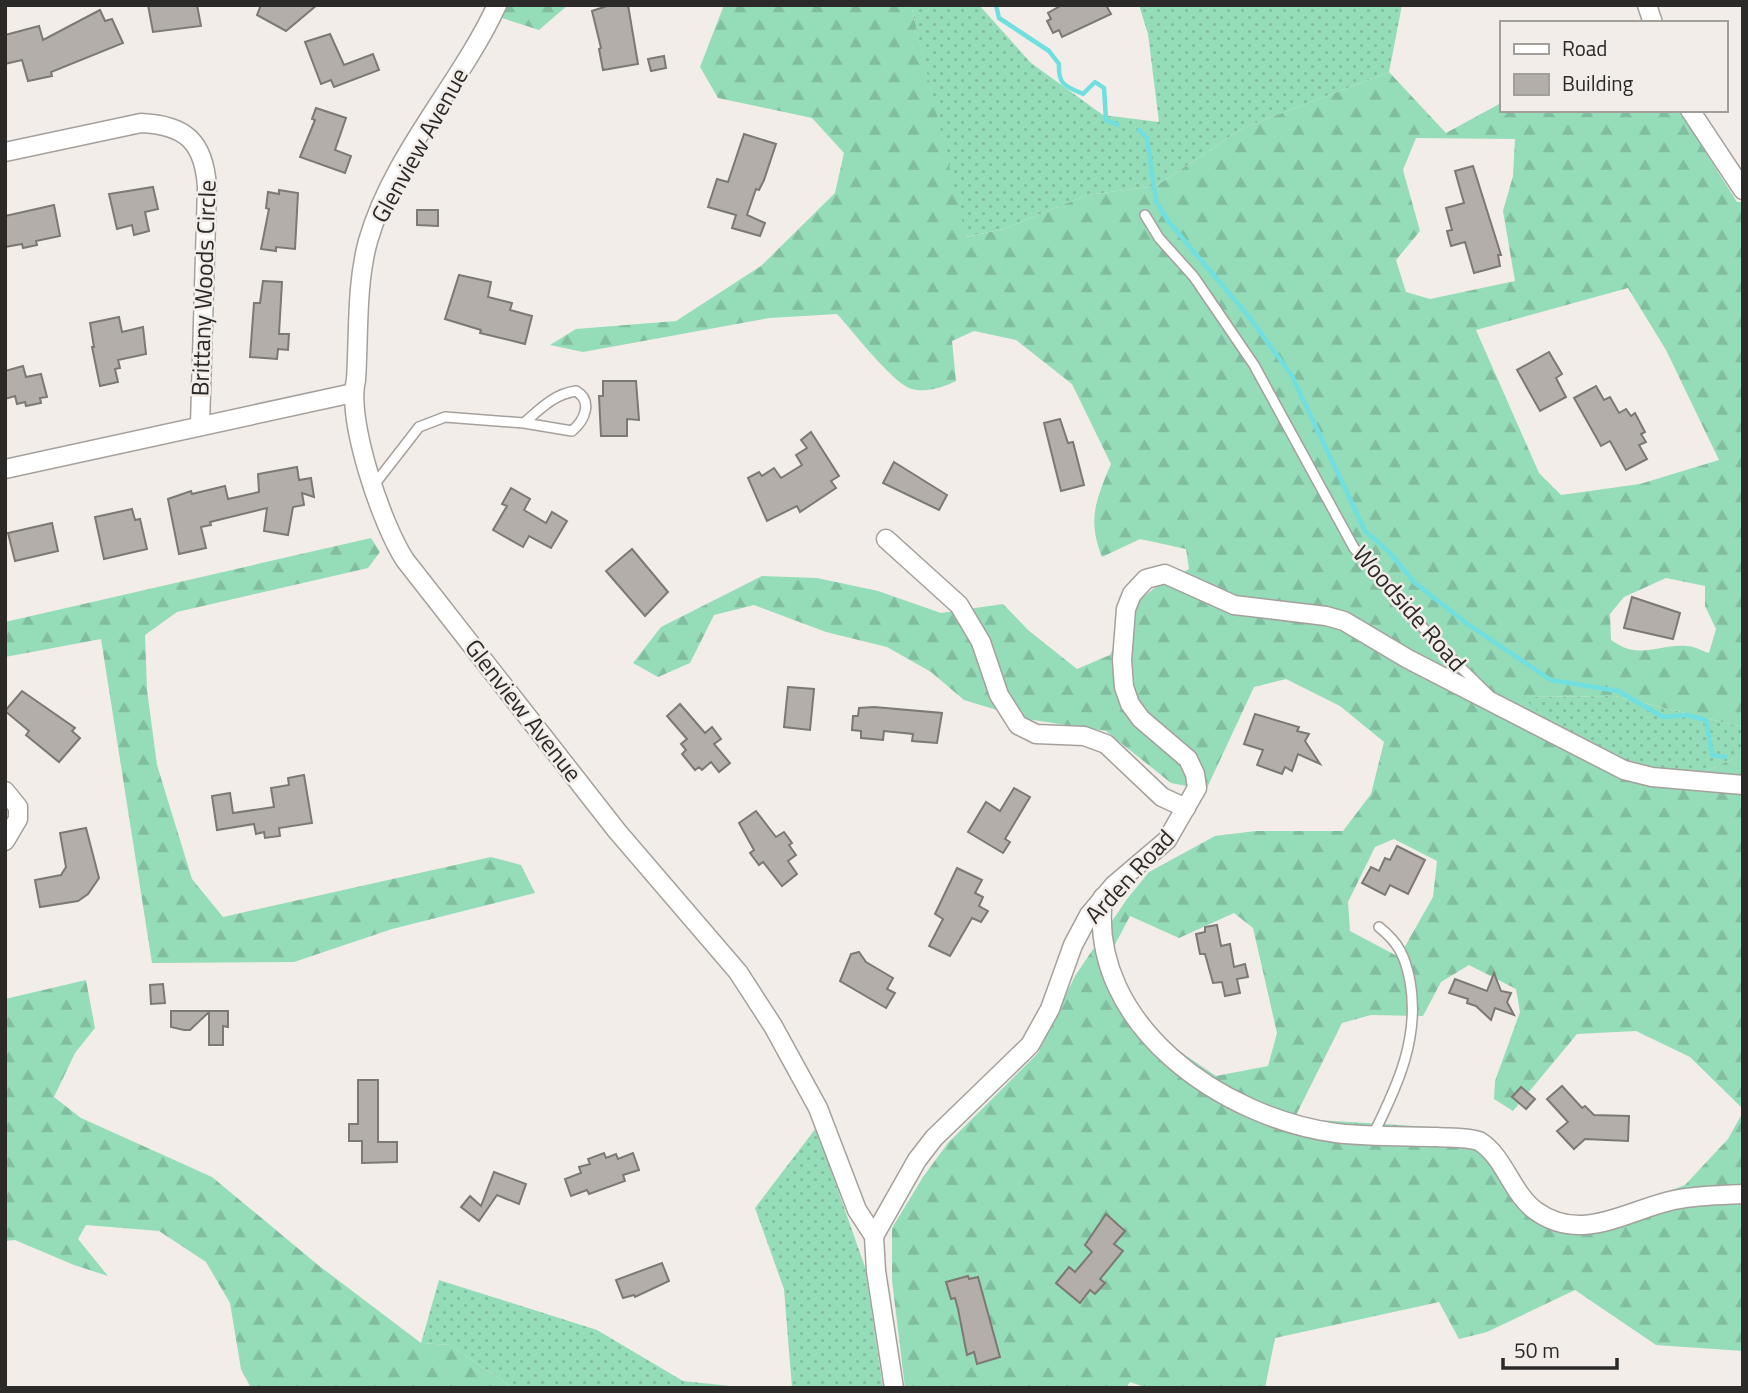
<svg xmlns="http://www.w3.org/2000/svg" width="1748" height="1393" font-family="'Titillium Web',sans-serif">
	<style>
		.grass { fill: url(#grass-dots) }
		.forest { fill: url(#forest-firs); fill-rule: evenodd }
		.lines { fill: none; stroke-linecap: round; stroke-linejoin: round }
		.stream { stroke: #70dfe0; stroke-width: 4.5 }
		.building { fill: #b3aeaa; stroke: #7c7873; stroke-width: 2 }
		.service-casing { stroke: #a5a09c; stroke-width: 12 }
		.minor-casing { stroke: #a5a09c; stroke-width: 21 }
		.service { stroke: #fff; stroke-width: 9 }
		.minor { stroke: #fff; stroke-width: 18 }
		.labels { text-anchor: middle; dominant-baseline: central; stroke-width: 5; stroke-linejoin: round; paint-order: stroke }
		.street-label { font-size: 24px; fill: #2b2a28; stroke: #f2ede8 }
	</style>
	<defs>
		<pattern id="grass-dots" width="8" height="8" patternUnits="userSpaceOnUse" patternTransform="scale(1.75)"><rect width="8" height="8" fill="#95dcb9"/><path d="M2 2h.1M6 6h.1" fill="none" stroke="#81bd9f" stroke-width="1.8" stroke-linecap="round"/></pattern>
		<pattern id="forest-firs" width="22" height="20" patternUnits="userSpaceOnUse" patternTransform="scale(1.75)"><rect width="22" height="20" fill="#95dcb9"/><path d="M5 1l3.5 6h-7zM16 11l3.5 6h-7z" fill="#81bd9f"/></pattern>
	</defs>
	<rect width="100%" height="100%" fill="#f2ede8"/>
	<g class="grass">
		<polygon points="911,5 979,5 1031,63 1103,115 1159,122 1148,34 1139,5 1402,5 1389,72 1243,128 1156,186 1087,195 1004,229 965,237"/>
		<polygon points="1615,696 1743,727 1743,754 1673,787 1605,770 1521,697"/>
		<polygon points="816,1128 865,1267 883,1388 792,1388 784,1289 755,1208"/>
		<polygon points="439,1280 597,1330 683,1381 749,1388 513,1388 450,1345 421,1343"/>
	</g>
	<g class="forest">
		<polygon points="505,5 568,5 539,30 499,17"/>
		<path d="M724,5H911L966,237L1004,229L1087,195L1156,186L1243,128L1389,72L1446,133L1501,103V110H1679L1737,202H1743V727L1615,696L1522,697L1605,770L1673,787L1743,754V1109L1690,1057L1636,1031L1577,1034L1513,1111L1494,1099L1495,1081L1520,1012L1516,989L1469,965L1441,982L1423,1016L1371,1015L1342,1023L1296,1115L1317,1120L1465,1129L1496,1145L1534,1197L1553,1215L1590,1221L1685,1185L1728,1139L1743,1112V1351L1656,1345L1575,1290L1487,1332L1459,1339L1439,1302L1275,1338L1265,1388H1147L1130,1382L1126,1388H905L892,1280V1228L923,1177L948,1143L1038,1053L1075,976L1127,899L1149,872L1215,836L1256,831H1343L1371,794L1384,742L1340,706L1286,679L1254,687L1206,790L1171,783L1106,731L1026,719L964,700L931,672L887,647L826,632L754,605L714,615L690,663L658,677L633,663L661,627L762,576L817,578L878,591L941,613L1003,604L1028,630L1077,669L1110,655L1135,603L1160,584L1189,569L1186,549L1140,539L1102,557C1087,519 1096,500 1111,464L1072,384L1016,340L974,331L952,341L956,381C944,387 926,393 912,389C893,384 853,331 837,314L769,318L583,352L550,345L576,329L676,321L761,266L835,193L844,153L812,118L718,98L700,67ZM1416,138L1515,139L1513,176L1503,211L1515,281L1430,299L1406,292L1396,260L1420,231L1403,170ZM1628,288L1666,350L1719,460L1640,484L1561,495L1539,473L1476,330ZM1666,578L1705,586V606L1716,629L1709,653C1702,651 1694,646 1687,646C1656,644 1640,661 1611,640L1610,614L1624,597ZM1394,839L1437,861L1433,897L1399,957L1350,931L1348,902L1375,847ZM1234,913L1253,928L1277,1033L1268,1066L1216,1076L1173,1047L1142,1015L1109,956L1130,916L1179,938Z"/>
		<polygon points="371,538 380,552 368,568 177,612 145,635 147,690 157,765 192,879 223,917 491,857 521,865 535,893 392,929 294,962 152,963 101,639 5,657 5,622"/>
		<polygon points="86,980 95,1028 75,1053 54,1097 81,1118 212,1177 318,1265 421,1343 450,1345 513,1388 251,1388 241,1369 230,1303 206,1262 159,1231 86,1225 78,1239 108,1276 74,1265 15,1240 5,1241 5,999"/>
	</g>
	<g class="lines">
		<g class="stream">
			<path d="M996,5L999,18L1049,51L1059,64C1058,85 1065,86 1083,94L1095,82L1104,88L1106,120L1118,125"/>
			<polyline points="1139,130 1147,138 1156,201 1168,221 1250,318 1292,376 1365,531 1388,551 1415,583 1466,623 1551,680 1618,691 1663,717 1687,715 1706,720 1712,755 1725,757"/>
		</g>
	</g>
	<g class="building">
		<polygon points="148,5 197,5 201,26 153,32"/>
		<polygon points="261,5 317,5 286,31 257,15"/>
		<polygon points="610,5 628,5 638,64 603,70 599,49 601,48 592,11"/>
		<polygon points="1062,5 1106,5 1111,14 1062,37 1059,30 1053,33 1047,21 1051,19 1048,13"/>
		<polygon points="100,10 105,21 112,19 123,43 51,72 52,76 28,81 22,60 5,64 5,35 39,26 43,40"/>
		<polygon points="330,34 344,65 373,54 379,70 334,87 331,80 321,84 305,42"/>
		<polygon points="664,56 666,68 651,71 648,59"/>
		<polygon points="316,108 346,118 335,150 351,156 345,173 300,157 315,120 312,119"/>
		<polygon points="744,134 776,144 764,180 759,190 756,189 747,215 765,223 760,236 732,228 736,215 708,207 717,179 728,182"/>
		<polygon points="1473,166 1501,255 1498,255 1500,266 1474,273 1465,242 1451,246 1447,231 1452,230 1446,208 1464,203 1455,171"/>
		<polygon points="153,187 158,209 145,212 149,231 134,235 132,225 117,229 109,194"/>
		<polygon points="279,190 298,193 295,249 276,247 276,251 261,249 269,209 266,208 268,192 279,194"/>
		<polygon points="54,205 60,236 36,241 37,245 23,248 22,244 5,247 5,216"/>
		<polygon points="417,210 438,210 438,226 417,225"/>
		<polygon points="459,275 491,282 488,297 512,303 510,310 532,316 525,344 480,333 481,330 445,319"/>
		<polygon points="263,281 282,282 279,334 289,334 288,350 278,349 277,359 250,357 254,303 260,303"/>
		<polygon points="119,317 122,332 143,327 146,354 118,360 120,368 115,369 118,382 100,386 92,347 94,347 90,323"/>
		<polygon points="1549,352 1562,374 1556,378 1566,397 1540,411 1517,370"/>
		<polygon points="23,366 26,377 41,374 47,397 40,398 41,403 26,406 25,402 17,404 15,396 5,399 5,371"/>
		<polygon points="603,381 636,381 639,420 627,419 627,436 601,436 599,396 603,396"/>
		<polygon points="1596,386 1604,400 1610,397 1619,413 1626,409 1631,416 1635,413 1645,432 1641,434 1646,442 1639,445 1647,459 1626,470 1610,441 1601,446 1574,398"/>
		<polygon points="1060,419 1068,443 1073,442 1084,485 1061,491 1044,423"/>
		<polygon points="811,432 839,476 831,481 836,488 800,512 797,506 767,521 748,478 759,472 762,476 774,468 781,478 802,465 796,455 807,448 801,440"/>
		<polygon points="894,462 947,495 939,510 883,483"/>
		<polygon points="297,467 299,480 311,478 314,497 302,493 304,505 293,507 288,535 264,531 267,508 210,522 211,525 201,527 206,548 179,554 168,499 191,491 192,494 225,486 228,499 259,492 258,474"/>
		<polygon points="511,488 530,499 524,510 546,523 552,512 567,521 551,548 529,536 523,547 493,530 507,506 502,504"/>
		<polygon points="132,509 135,520 140,519 147,549 104,559 95,517"/>
		<polygon points="52,523 58,551 15,561 8,533"/>
		<polygon points="632,549 668,592 645,616 606,571"/>
		<polygon points="1632,597 1680,613 1673,639 1624,628"/>
		<polygon points="788,687 814,689 810,730 784,727"/>
		<polygon points="22,691 75,728 72,731 80,738 59,762 26,735 29,731 5,711"/>
		<polygon points="680,704 705,733 712,727 721,739 714,744 730,763 719,772 711,762 702,770 699,767 695,770 682,754 686,750 681,744 687,739 667,716"/>
		<polygon points="874,707 942,713 937,743 912,741 913,734 884,731 883,740 861,738 861,731 852,730 853,716 858,716 859,708"/>
		<polygon points="1255,714 1299,727 1297,731 1309,734 1305,741 1320,764 1298,754 1292,771 1285,767 1282,774 1257,765 1263,750 1244,744"/>
		<polygon points="304,775 312,823 279,828 280,836 265,838 264,832 256,834 254,824 217,830 212,796 230,793 233,813 274,807 271,788 289,785 288,778"/>
		<polygon points="1014,788 1030,797 1005,839 1010,842 1003,853 968,832 986,802 1000,811"/>
		<polygon points="756,811 776,837 784,832 792,843 789,845 796,855 788,861 797,874 782,886 763,862 759,865 750,853 754,850 739,823"/>
		<polygon points="86,828 99,878 88,894 78,901 40,907 35,880 61,875 66,867 60,833"/>
		<polygon points="1397,846 1425,860 1408,894 1390,885 1385,895 1362,883 1371,867 1379,871 1385,858 1390,860"/>
		<polygon points="957,868 982,880 975,893 983,897 979,906 988,911 981,922 972,918 950,956 929,946 943,919 935,914"/>
		<polygon points="1217,925 1221,946 1230,944 1234,967 1245,964 1248,977 1237,979 1240,993 1225,996 1222,982 1213,983 1205,954 1200,954 1196,934 1205,932 1205,927"/>
		<polygon points="859,952 866,962 893,978 887,989 895,993 886,1008 840,981 851,954"/>
		<polygon points="1494,973 1501,991 1511,993 1507,1002 1514,1015 1495,1008 1491,1020 1476,1006 1467,1003 1468,999 1449,993 1455,979 1487,991"/>
		<polygon points="163,984 165,1003 151,1004 150,985"/>
		<polygon points="171,1011 228,1011 228,1027 223,1026 223,1045 209,1045 209,1012 190,1030 184,1030 171,1027"/>
		<polygon points="358,1080 378,1080 378,1142 397,1142 397,1162 362,1163 362,1141 349,1141 349,1124 358,1124"/>
		<polygon points="1562,1086 1582,1108 1585,1106 1594,1115 1629,1116 1628,1141 1585,1139 1574,1149 1557,1131 1568,1122 1547,1099"/>
		<polygon points="1521,1087 1535,1099 1526,1109 1512,1097"/>
		<polygon points="604,1153 606,1158 616,1154 618,1159 633,1153 639,1170 623,1175 625,1181 589,1194 587,1190 571,1196 565,1179 581,1173 579,1167 590,1164 588,1159"/>
		<polygon points="494,1172 526,1184 519,1204 497,1195 479,1221 461,1207 470,1196 481,1206"/>
		<polygon points="1106,1214 1125,1231 1114,1244 1123,1251 1100,1279 1105,1283 1095,1294 1090,1290 1080,1303 1056,1283 1069,1267 1075,1272 1092,1252 1085,1245"/>
		<polygon points="662,1263 669,1281 635,1297 634,1295 623,1298 616,1280"/>
		<polygon points="968,1276 969,1279 978,1277 1000,1357 977,1364 974,1352 967,1355 958,1309 955,1298 951,1299 946,1282"/>
	</g>
	<g class="lines">
		<g class="service-casing">
			<g id="service">
				<polyline points="1145,215 1159,238 1194,277 1254,365 1354,548 1439,646 1489,695"/>
				<path d="M374,485L419,427L445,417L524,423L572,431C585,420 593,401 576,391C554,394 540,409 524,423"/>
				<path d="M1373,1135C1398,1085 1420,1037 1410,981C1405,956 1399,943 1379,927"/>
			</g>
		</g>
		<g class="minor-casing">
			<g id="minor">
				<path d="M497,5C460,85 393,154 368,241C356,285 359,334 356,380C346,420 382,525 405,560L617,831L738,972L773,1026L818,1108L857,1210L874,1236L876,1271L894,1388"/>
				<polyline points="1647,5 1653,23"/>
				<polyline points="1690,110 1743,190"/>
				<path d="M5,152L141,123C186,125 204,142 207,187L200,425"/>
				<polyline points="5,469 353,393"/>
				<polyline points="886,539 959,605 981,642 999,695 1018,725 1036,734 1084,736 1106,744 1162,797 1186,808"/>
				<polyline points="5,791 18,807 18,819 5,841"/>
				<path d="M1103,897C1087,1025 1223,1118 1336,1133C1369,1137 1404,1136 1437,1137C1451,1138 1466,1137 1479,1141C1505,1157 1511,1193 1536,1211C1582,1244 1627,1210 1674,1200C1697,1195 1719,1195 1743,1194"/>
				<polyline points="874,1236 917,1160 934,1138 1030,1045 1050,1009 1073,945 1089,915 1114,885 1167,840 1197,788 1195,774 1188,759 1141,719 1130,704 1124,687 1122,660 1126,609 1132,594 1146,579 1165,574 1234,605 1326,616 1344,621 1408,659 1624,770 1652,777 1743,785"/>
			</g>
		</g>
		<use href="#service" class="service"/>
		<use href="#minor" class="minor"/>
	</g>
	<g class="labels">
		<g class="street-label">
			<text transform="translate(419 145) rotate(-61)">Glenview Avenue</text>
			<text transform="translate(203 288) rotate(-88)">Brittany Woods Circle</text>
			<text transform="translate(1410 608) rotate(49)">Woodside Road</text>
			<text transform="translate(524 710) rotate(52)">Glenview Avenue</text>
			<text transform="translate(1129 876) rotate(-47)">Arden Road</text>
		</g>
	</g>
	<rect width="1748" height="1393" fill="none" stroke="#2b2a28" stroke-width="14"/>
	<rect x="1500" y="21" width="228" height="91" fill="#f2ede8" stroke="#a29f9b" stroke-width="2"/>
	<rect x="1514" y="44" width="35" height="10" fill="#ffffff" stroke="#a29f9b" stroke-width="2"/>
	<text x="1562" y="56" font-size="21" fill="#2b2a28">Road</text>
	<rect x="1514" y="74" width="35" height="21" fill="#b3aeaa" stroke="#a29f9b" stroke-width="2"/>
	<text x="1562" y="91" font-size="21" fill="#2b2a28">Building</text>
	<path d="M1503 1358v10h114v-10" fill="none" stroke="#2b2a28" stroke-width="3.5"/>
	<text x="1514" y="1358" font-size="21" fill="#2b2a28" stroke="#f2ede8" stroke-width="5" paint-order="stroke">50 m</text>
</svg>
